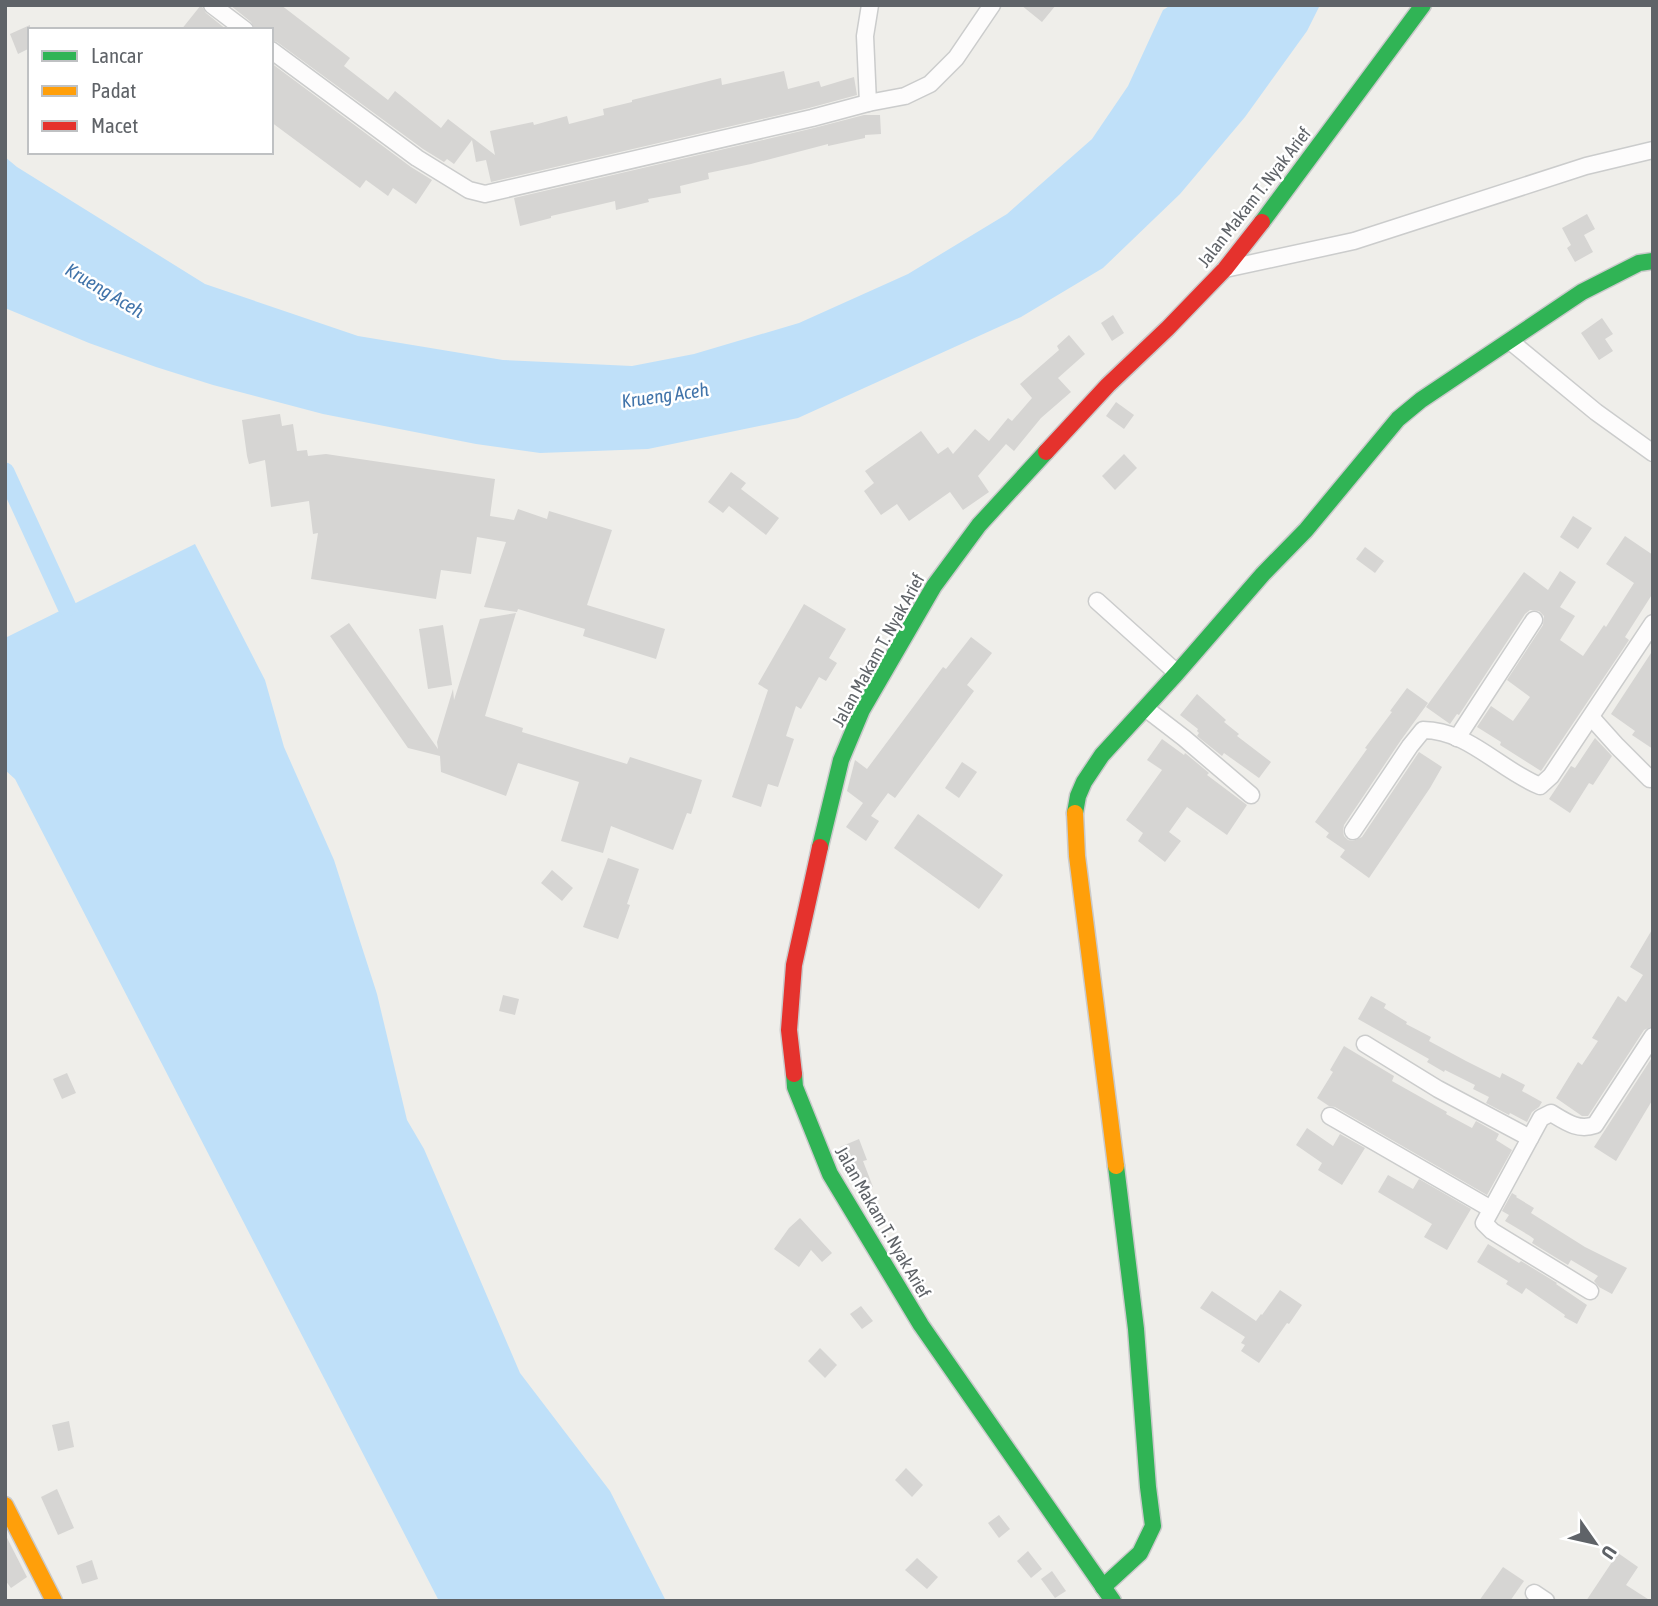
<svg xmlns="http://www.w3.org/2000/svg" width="1658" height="1606" font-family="'Asap Condensed',sans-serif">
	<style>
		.water { fill: #bfe0f9 }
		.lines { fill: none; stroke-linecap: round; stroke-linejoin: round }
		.canal { stroke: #bfe0f9; stroke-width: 19 }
		.building { fill: #d6d5d3 }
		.street-casing { stroke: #cbcccc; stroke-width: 19 }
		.fast-casing { stroke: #cacacb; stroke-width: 19 }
		.slow-casing { stroke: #cacacb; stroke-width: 19 }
		.jam-casing { stroke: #cacacb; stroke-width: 19 }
		.street { stroke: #fdfcfc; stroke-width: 16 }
		.fast { stroke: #30b455; stroke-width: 16 }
		.slow { stroke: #ff9f0a; stroke-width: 16 }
		.jam { stroke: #e5322d; stroke-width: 16 }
		.labels { text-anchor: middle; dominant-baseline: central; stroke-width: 5; stroke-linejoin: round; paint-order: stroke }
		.street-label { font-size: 18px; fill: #5f6368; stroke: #fff }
		.water-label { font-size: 19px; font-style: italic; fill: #4174aa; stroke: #fff }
	</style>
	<rect width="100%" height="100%" fill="#efeeea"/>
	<g class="water">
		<polygon points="1171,5 1320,5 1307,31 1245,117 1180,194 1103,268 1021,317 798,418 648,449 540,453 476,444 323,414 213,385 156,367 89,343 5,308 5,157 17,167 205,284 358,336 503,360 632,366 694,354 799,323 908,274 1007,214 1092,139 1128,86 1163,10"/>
		<polygon points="195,544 265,680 284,747 334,860 377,994 407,1120 424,1149 520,1373 610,1491 666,1601 439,1601 15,779 5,770 5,638"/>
	</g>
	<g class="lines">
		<polyline class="canal" points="5,472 67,607"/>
	</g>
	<g class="building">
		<polygon points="201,5 206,13 227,30 181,30"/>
		<polygon points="230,5 281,5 350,58 344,66 388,100 395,91 441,128 448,119 495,155 490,131 533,122 534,125 567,116 569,124 604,115 603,109 632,102 632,100 721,78 722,85 784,71 788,89 819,81 821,87 854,77 857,95 809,108 491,182 486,160 476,162 472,140 454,164 447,159 444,162 423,149 277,42 271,40 271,30 255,30 251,22"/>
		<polygon points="1021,5 1056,5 1042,22"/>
		<polygon points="30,25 30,48 18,54 10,34"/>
		<polygon points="271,63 411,167 432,180 416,204 393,188 388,196 366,180 360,188 271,122"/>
		<polygon points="864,115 880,115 881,134 865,135 865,138 828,146 828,144 751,164 708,173 709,179 680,186 681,193 648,199 649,202 616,210 615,201 551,216 551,218 520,226 514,198 814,128"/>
		<polygon points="1587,214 1595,229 1584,235 1593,252 1575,262 1567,248 1571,245 1562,228"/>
		<polygon points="1113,315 1124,333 1112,341 1101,323"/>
		<polygon points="1602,318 1613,334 1605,339 1613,351 1599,360 1581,333"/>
		<polygon points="1069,335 1085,354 1058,378 1071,392 1041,418 1014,451 1006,444 978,476 989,492 963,510 950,492 909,521 897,504 881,515 864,491 874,483 865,471 921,431 938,454 948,447 953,454 975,429 989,441 1008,418 1012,421 1032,398 1020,384 1059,350 1057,346"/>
		<polygon points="1116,402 1134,415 1124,429 1106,416"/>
		<polygon points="280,414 282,426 293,424 297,451 307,450 308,456 326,454 495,479 490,516 514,520 518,509 547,519 549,511 612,530 587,605 665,629 656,659 583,636 585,629 518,609 517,612 484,607 506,542 477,537 471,574 441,570 436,599 311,579 318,533 313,534 309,501 271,507 265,460 249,464 247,456 242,420"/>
		<polygon points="1124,454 1137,468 1115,490 1102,476"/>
		<polygon points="731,472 746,483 741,489 779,518 766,535 729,506 723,513 708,502"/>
		<polygon points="1573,516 1592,528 1578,549 1560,537"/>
		<polygon points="1625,536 1653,555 1653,593 1625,637 1629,640 1541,771 1500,745 1501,742 1477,727 1491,706 1513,721 1530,697 1507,680 1543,625 1544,616 1539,611 1530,610 1525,614 1459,715 1457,714 1450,724 1426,707 1524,572 1548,590 1560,571 1576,582 1560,607 1575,616 1560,640 1583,656 1604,625 1606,627 1634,583 1606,564"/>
		<polygon points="1365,547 1384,561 1375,573 1356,559"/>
		<polygon points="804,604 846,629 829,658 837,663 826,681 819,677 801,709 796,706 786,736 794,739 778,787 768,784 761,807 732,797 768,690 758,684"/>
		<polygon points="516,613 485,716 523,728 522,732 627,764 630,757 702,780 691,814 687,813 673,850 611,826 603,853 561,841 579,782 518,763 506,796 441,772 440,756 408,748 330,636 349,623 438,749 437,742 453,689 454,700 480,619"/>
		<polygon points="443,625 452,685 428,689 419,629"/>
		<polygon points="971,637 992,653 967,685 974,691 895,798 888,793 871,816 879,821 866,841 846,827 863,803 847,791 855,760 867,769 943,667 946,669"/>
		<polygon points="1653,650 1653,749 1632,735 1635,731 1611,714"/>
		<polygon points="1407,688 1428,703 1401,740 1344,825 1343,831 1344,836 1348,840 1353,841 1362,837 1419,752 1442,767 1430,788 1369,878 1340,857 1345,850 1326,837 1329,833 1315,822 1367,749 1365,748 1392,712 1390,711"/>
		<polygon points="1197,694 1226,720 1224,722 1239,734 1237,736 1271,762 1259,778 1224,753 1222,756 1197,736 1199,733 1197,731 1198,729 1180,715"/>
		<polygon points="1595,738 1612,756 1593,785 1589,783 1570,813 1549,799 1571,766 1575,768"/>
		<polygon points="1162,739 1184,755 1185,753 1209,773 1207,775 1247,805 1227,835 1187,807 1169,832 1181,841 1165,862 1138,841 1143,833 1126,820 1162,770 1147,760"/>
		<polygon points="962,762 977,772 959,798 945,788"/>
		<polygon points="918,814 1003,875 979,909 894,848"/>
		<polygon points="608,858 639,869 627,904 630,905 618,939 583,927"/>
		<polygon points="552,870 573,888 562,901 541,883"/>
		<polygon points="1653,928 1653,1026 1644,1030 1588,1116 1582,1116 1556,1098 1578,1062 1582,1065 1598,1041 1592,1038 1618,996 1626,1002 1643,975 1630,967"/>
		<polygon points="503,995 519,999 515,1015 499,1011"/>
		<polygon points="1371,996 1386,1004 1384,1008 1407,1022 1406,1024 1431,1037 1429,1041 1466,1061 1500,1078 1502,1073 1525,1085 1522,1091 1542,1102 1539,1107 1532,1112 1527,1122 1510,1113 1509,1115 1486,1103 1489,1097 1473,1089 1475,1085 1445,1070 1444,1072 1427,1062 1429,1059 1358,1019"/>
		<polygon points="1344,1046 1394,1076 1392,1081 1447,1112 1446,1114 1472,1128 1476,1121 1499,1134 1496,1140 1512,1150 1487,1195 1335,1107 1329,1106 1317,1098 1333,1072 1330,1070"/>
		<polygon points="1653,1056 1653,1099 1616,1161 1594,1147"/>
		<polygon points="67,1073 76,1093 62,1099 53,1079"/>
		<polygon points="1307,1128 1333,1146 1340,1134 1365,1148 1342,1185 1318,1170 1322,1163 1296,1145"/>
		<polygon points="859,1139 867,1160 863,1161 873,1187 858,1193 840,1147"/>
		<polygon points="1388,1175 1413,1189 1419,1179 1471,1209 1447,1250 1424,1237 1432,1224 1378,1192"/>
		<polygon points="1512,1193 1517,1196 1516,1197 1534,1208 1531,1213 1585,1247 1627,1268 1612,1294 1599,1287 1594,1281 1598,1276 1571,1260 1568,1265 1532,1243 1534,1239 1530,1236 1505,1221 1509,1215 1502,1211"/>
		<polygon points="800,1218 832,1253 822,1262 811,1250 799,1267 774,1249 789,1228"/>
		<polygon points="1488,1244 1519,1263 1521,1261 1557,1283 1556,1284 1587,1305 1577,1324 1564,1317 1565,1315 1526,1288 1522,1294 1506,1284 1508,1281 1477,1262"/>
		<polygon points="1280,1290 1302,1305 1289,1324 1287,1323 1259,1363 1241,1351 1245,1345 1241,1343 1245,1337 1200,1308 1212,1291 1256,1321 1261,1314 1262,1315"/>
		<polygon points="861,1306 873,1321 862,1329 850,1314"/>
		<polygon points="820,1348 837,1365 825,1378 808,1361"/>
		<polygon points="69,1421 74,1447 58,1451 52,1425"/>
		<polygon points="906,1468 923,1485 912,1497 895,1480"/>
		<polygon points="57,1489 74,1528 58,1535 41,1497"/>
		<polygon points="999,1515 1010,1529 999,1538 988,1523"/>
		<polygon points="5,1534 27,1577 11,1588 5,1580"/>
		<polygon points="1028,1551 1042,1569 1031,1578 1017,1561"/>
		<polygon points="1618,1553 1638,1567 1626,1585 1651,1601 1586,1601"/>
		<polygon points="917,1558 938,1577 927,1589 905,1570"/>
		<polygon points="92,1560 98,1579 82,1584 76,1566"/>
		<polygon points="1503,1567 1524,1581 1510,1601 1479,1601"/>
		<polygon points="1052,1571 1066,1591 1055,1598 1041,1579"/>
	</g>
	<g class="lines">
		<g class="street-casing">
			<g id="street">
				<polyline points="212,5 245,30"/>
				<polyline points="271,50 417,158 469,190 485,194 812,118 868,103 905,96 930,84 956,58 992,5"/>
				<polyline points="868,103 865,36 870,5"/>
				<polyline points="1225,269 1354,241 1586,166 1653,150"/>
				<polyline points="1510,341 1596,412 1653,453"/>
				<polyline points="1097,601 1177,673"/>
				<polyline points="1145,708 1184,738 1251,795"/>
				<polyline points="1591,717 1617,746 1650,779"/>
				<polyline points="1457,738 1534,620"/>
				<path d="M1353,831L1410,746L1423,730C1468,730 1500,770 1540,786L1551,776L1653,623"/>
				<polyline points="1365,1044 1438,1089 1530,1138"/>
				<polyline points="1330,1116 1491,1209"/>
				<path d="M1590,1291L1492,1231L1484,1223L1541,1118L1551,1113C1566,1122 1578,1131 1595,1125L1653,1036"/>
				<polyline points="1534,1593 1546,1601"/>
			</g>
		</g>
		<g class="fast-casing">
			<g id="fast">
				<polyline points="1262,222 1423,5"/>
				<polyline points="1075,813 1078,796 1084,782 1102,755 1177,673 1263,574 1306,530 1398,419 1421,400 1582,292 1639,263 1653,261"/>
				<polyline points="820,847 841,760 862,710 934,586 979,525 1046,452"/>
				<polyline points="794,1074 795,1087 830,1174 921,1325 1113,1601"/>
				<polyline points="1103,1587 1140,1553 1153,1526 1148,1487 1136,1329 1116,1166"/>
			</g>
		</g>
		<g class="slow-casing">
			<g id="slow">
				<polyline points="1075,813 1077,856 1116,1166"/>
				<polyline points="5,1505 54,1601"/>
			</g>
		</g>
		<g class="jam-casing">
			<g id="jam">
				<polyline points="1046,452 1108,385 1168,328 1225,269 1262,222"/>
				<polyline points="794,1074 789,1030 794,965 820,847"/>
			</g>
		</g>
		<use href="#street" class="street"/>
		<use href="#fast" class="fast"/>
		<use href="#slow" class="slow"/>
		<use href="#jam" class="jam"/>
	</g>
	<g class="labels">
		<g class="street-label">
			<text transform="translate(1254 197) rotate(-52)">Jalan Makam T. Nyak Arief</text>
			<text transform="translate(878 650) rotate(-61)">Jalan Makam T. Nyak Arief</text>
			<text transform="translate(883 1222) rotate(60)">Jalan Makam T. Nyak Arief</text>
		</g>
		<g class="water-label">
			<text transform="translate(105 290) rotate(31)">Krueng Aceh</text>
			<text transform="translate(665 395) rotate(-8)">Krueng Aceh</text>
		</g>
	</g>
	<rect width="1658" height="1606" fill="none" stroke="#5f6368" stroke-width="14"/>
	<rect x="28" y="28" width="245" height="126" fill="#ffffff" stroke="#bfc1c3" stroke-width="2"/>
	<rect x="42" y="51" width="35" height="10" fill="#30b455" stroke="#bfc1c3" stroke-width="2"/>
	<text x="91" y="63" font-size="21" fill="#5f6368">Lancar</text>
	<rect x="42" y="86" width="35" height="10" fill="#ff9f0a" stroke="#bfc1c3" stroke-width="2"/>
	<text x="91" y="98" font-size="21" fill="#5f6368">Padat</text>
	<rect x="42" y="121" width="35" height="10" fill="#e5322d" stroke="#bfc1c3" stroke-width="2"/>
	<text x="91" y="133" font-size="21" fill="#5f6368">Macet</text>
	<g transform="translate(1595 1543) rotate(124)" stroke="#ffffff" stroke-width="5" paint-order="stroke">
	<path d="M0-5L12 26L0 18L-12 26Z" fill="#5f6368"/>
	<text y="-10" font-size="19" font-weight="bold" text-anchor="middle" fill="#5f6368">U</text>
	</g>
</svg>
